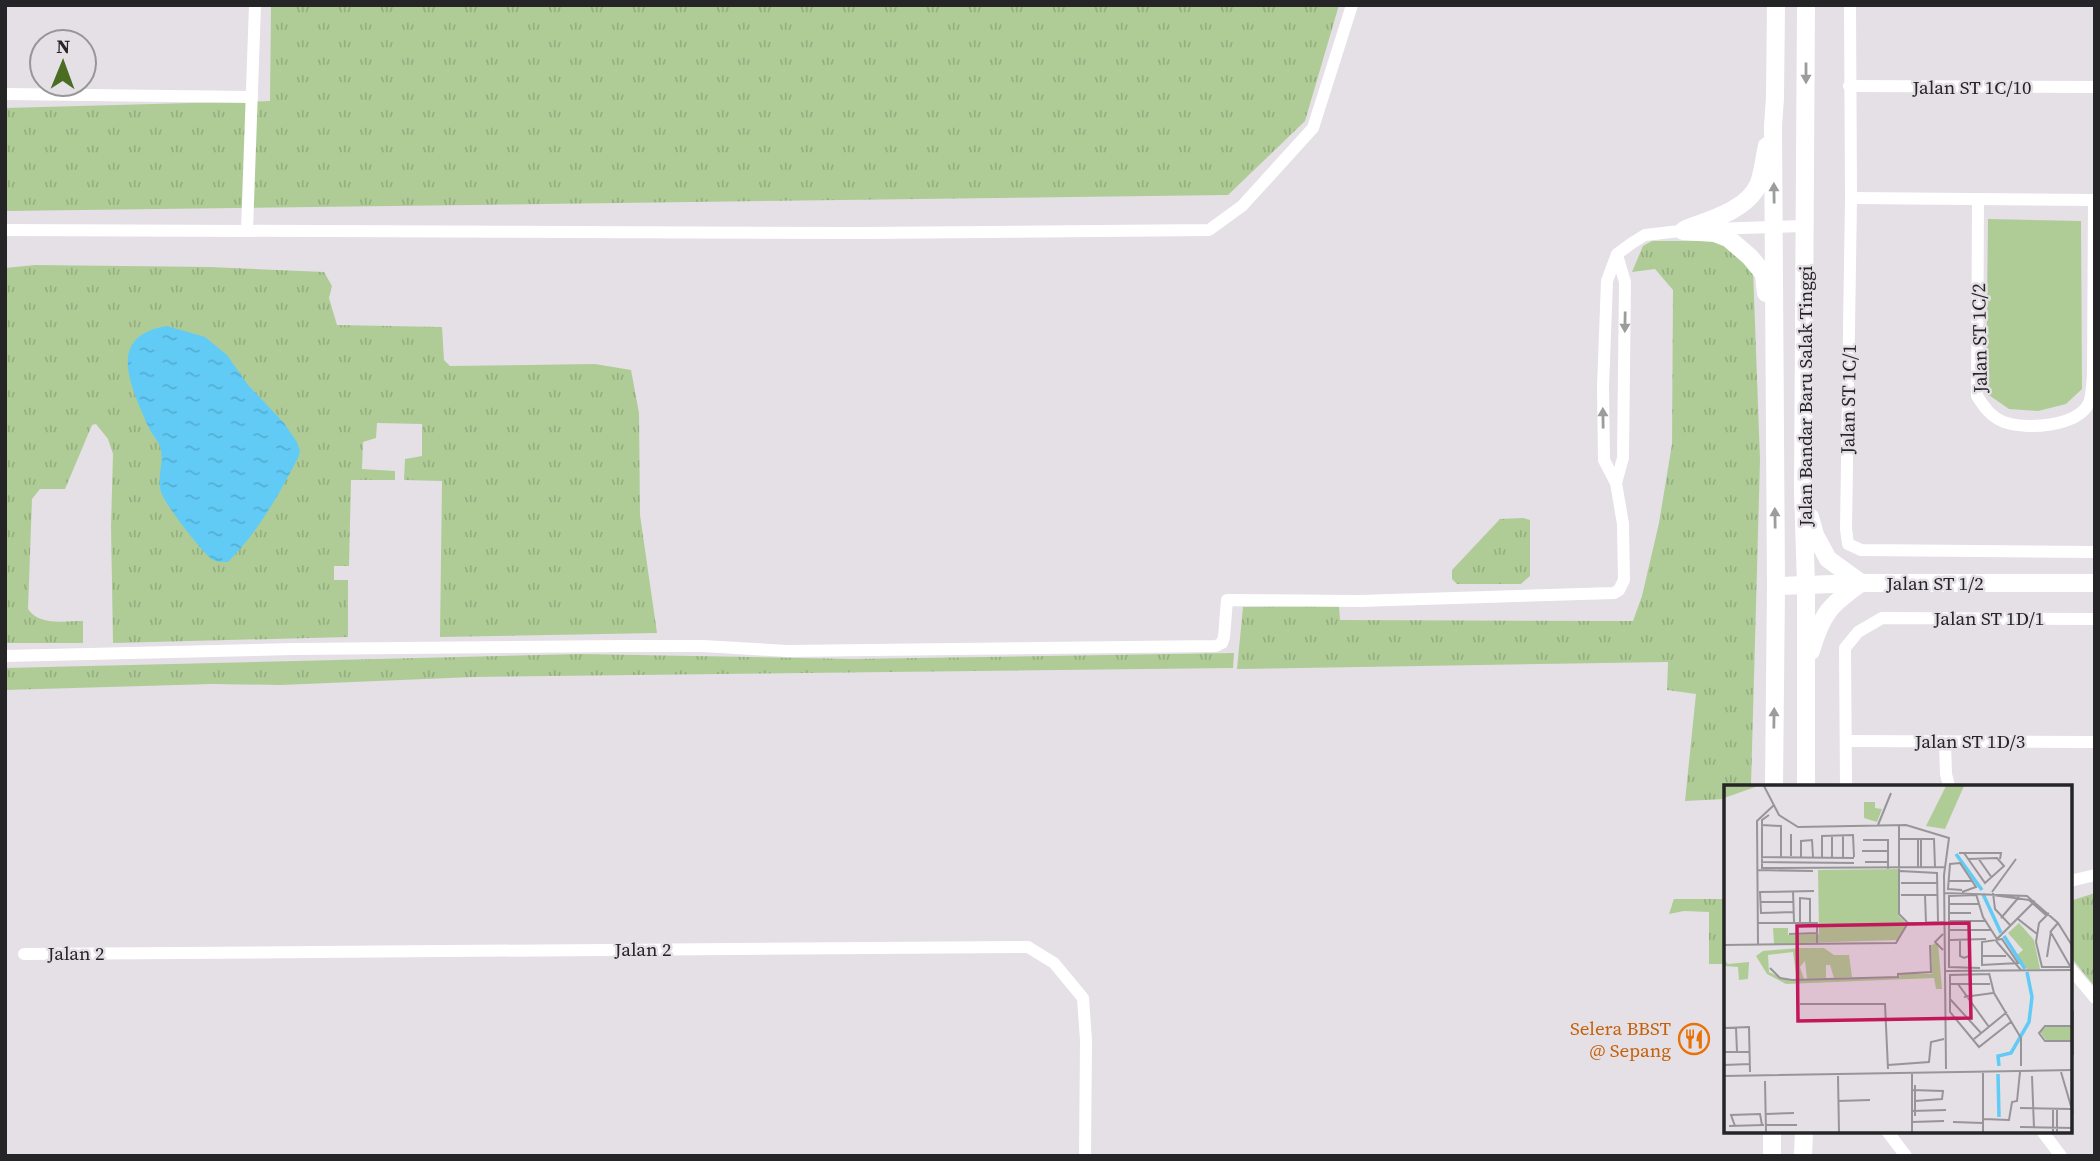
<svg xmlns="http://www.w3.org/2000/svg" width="2100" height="1161" font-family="'Source Serif 4',serif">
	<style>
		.grass { fill: url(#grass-tufts) }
		.park { fill: #afcc96 }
		.water { fill: url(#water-ripples) }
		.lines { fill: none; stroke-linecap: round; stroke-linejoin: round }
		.street { stroke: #fff; stroke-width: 12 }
		.secondary { stroke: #fff; stroke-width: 18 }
		.oneway { fill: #9d9c9d }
		.labels { text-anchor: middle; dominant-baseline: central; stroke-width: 5; stroke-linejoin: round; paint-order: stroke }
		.street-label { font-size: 19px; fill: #252426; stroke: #e4e0e6 }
		.food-label { font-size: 19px; fill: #c56008; stroke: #e4e0e6; text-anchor: end }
		.inset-river { fill: none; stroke: #61cbf6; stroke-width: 3.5 }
		.inset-road { fill: none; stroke: #989599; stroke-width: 2 }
		.view { fill: #c2185b; fill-opacity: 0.15; stroke: #c2185b; stroke-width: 3.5 }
		.inset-edge { fill: none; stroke: #252426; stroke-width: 3.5 }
	</style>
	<defs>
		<pattern id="grass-tufts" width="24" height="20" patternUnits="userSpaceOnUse" patternTransform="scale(1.75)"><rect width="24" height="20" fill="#afcc96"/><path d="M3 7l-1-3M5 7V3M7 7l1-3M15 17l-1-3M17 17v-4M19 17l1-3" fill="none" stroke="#96af81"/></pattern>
		<pattern id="water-ripples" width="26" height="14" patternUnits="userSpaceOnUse" patternTransform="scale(1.75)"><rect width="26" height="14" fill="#61cbf6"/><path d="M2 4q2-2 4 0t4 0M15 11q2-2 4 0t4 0" fill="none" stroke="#54aed3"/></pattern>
	</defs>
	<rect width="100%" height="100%" fill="#e4e0e6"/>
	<g class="grass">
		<polygon points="271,5 1339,5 1305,121 1228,195 5,211 5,108 270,101"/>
		<polygon points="1652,241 1711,241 1723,243 1753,269 1760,460 1751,786 1726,786 1725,799 1685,801 1696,694 1667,690 1668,662 1237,669 1243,607 1339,606 1340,620 1633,621 1642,596 1659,523 1672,444 1673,290 1655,269 1632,272 1643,246"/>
		<path d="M35,265L210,267L324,272L332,286L329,298L337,325L442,327L444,360L450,366L595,364L631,370L639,413L640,515L657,633L440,637L442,481L404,480L405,459L422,456V424L377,423L376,438L363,442L362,469L395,471V480H351L349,566H334V580H348V637L113,643L111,526L113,454L108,439L96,424L92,425L65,489H40L32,499L28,609C39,626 65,621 83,621V643H5V268Z"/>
		<polygon points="1523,518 1530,520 1530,576 1521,584 1457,584 1452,579 1452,570 1500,519"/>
		<polygon points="1234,653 1233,668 473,677 281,685 212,684 5,690 5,668 582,654 852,659"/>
		<polygon points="2095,893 2095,987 2070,956 2070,901"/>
		<polygon points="1674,899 1725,899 1725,964 1709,964 1709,912 1684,911 1669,914"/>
	</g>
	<polygon class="park" points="1988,219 2081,221 2082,389 2066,404 2038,411 2009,409 1986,393"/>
	<path class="water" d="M167,326L205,337L227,355L248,385L284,423L297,442L300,451L298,458C278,496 258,532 228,562C223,562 217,562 213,560C203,554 164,503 161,492C156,477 166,459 159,444C156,438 151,433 148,426C132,388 104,336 167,326Z"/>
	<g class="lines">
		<g class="street">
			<polyline points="1850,5 1851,198 1846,529 1848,544 1861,550 2095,552"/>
			<polyline points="1849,86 2095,87"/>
			<polyline points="5,94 252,97"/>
			<polyline points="1851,198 2095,200"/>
			<path d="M1978,199L1977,396C1984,407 1991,417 2004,422C2026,430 2077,427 2089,403C2092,396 2092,383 2093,376L2094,200"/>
			<polyline points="1711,229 1805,226"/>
			<polyline points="5,230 860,233 1209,230 1242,206 1313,128 1352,5"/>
			<polyline points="247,230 255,5"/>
			<polyline points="1616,483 1623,458 1625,282 1617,255"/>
			<polyline points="5,656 293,649 625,646 703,646 787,651 1216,646 1222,643 1224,637 1227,600 1359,601 1614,593 1619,590 1624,580 1623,524 1616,483 1604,460 1603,387 1607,281 1617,254 1632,243 1645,235 1689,230"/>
			<polyline points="1846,741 2095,742"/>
			<polyline points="1945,742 1946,774 1949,786"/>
			<polyline points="1846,786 1845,648 1858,632 1882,618 2095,619"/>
			<polyline points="2070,881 2095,875"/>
			<polyline points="24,954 1028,947 1054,963 1083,998 1086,1040 1085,1156"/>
			<polyline points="2070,968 2095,998"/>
			<polyline points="1887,1131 1906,1156"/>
			<polyline points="2042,1131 2061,1156"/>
		</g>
		<g class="secondary">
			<polyline points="1806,5 1803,491 1806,585 1806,786"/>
			<path d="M1686,229C1709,220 1747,210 1758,185C1763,174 1764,158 1767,146"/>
			<polyline points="1683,231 1715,233 1728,238 1750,257 1764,274 1766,293"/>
			<polyline points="1810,517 1815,535 1828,559 1861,583"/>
			<polyline points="1776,586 1861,583 2095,583"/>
			<path d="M1811,651C1822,613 1830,605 1861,583"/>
			<polyline points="1774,786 1776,586 1773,126 1775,98 1776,5"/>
			<polyline points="1772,1156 1772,1131"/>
			<polyline points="1803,1156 1804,1131"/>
		</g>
	</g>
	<defs><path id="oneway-solid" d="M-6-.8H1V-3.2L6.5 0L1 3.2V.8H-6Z" transform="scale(1.75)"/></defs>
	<g class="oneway">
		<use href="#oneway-solid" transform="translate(1806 73) rotate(90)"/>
		<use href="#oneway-solid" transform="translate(1774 193) rotate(-91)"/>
		<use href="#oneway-solid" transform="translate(1625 322) rotate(91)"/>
		<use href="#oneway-solid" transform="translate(1603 418) rotate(-91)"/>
		<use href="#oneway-solid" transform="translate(1775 518) rotate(-91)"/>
		<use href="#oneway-solid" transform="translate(1774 718) rotate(-89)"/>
	</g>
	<defs>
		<g id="restaurant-ring" transform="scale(1.575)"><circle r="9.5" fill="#e4e0e6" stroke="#e8710a" stroke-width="1.5"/><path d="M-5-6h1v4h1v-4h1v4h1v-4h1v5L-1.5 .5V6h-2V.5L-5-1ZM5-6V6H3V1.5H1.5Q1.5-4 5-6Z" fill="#e8710a"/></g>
	</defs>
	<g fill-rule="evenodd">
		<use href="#restaurant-ring" x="1694" y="1039"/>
	</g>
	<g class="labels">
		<g class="street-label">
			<text x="1972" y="87">Jalan ST 1C/10</text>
			<text transform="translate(1979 338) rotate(-91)">Jalan ST 1C/2</text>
			<text transform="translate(1805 396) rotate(-90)">Jalan Bandar Baru Salak Tinggi</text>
			<text transform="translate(1848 399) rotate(-89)">Jalan ST 1C/1</text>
			<text x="1935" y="583">Jalan ST 1/2</text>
			<text x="1989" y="618">Jalan ST 1D/1</text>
			<text x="1970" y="741">Jalan ST 1D/3</text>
			<text x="643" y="949">Jalan 2</text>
			<text x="76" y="953">Jalan 2</text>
		</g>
		<g class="food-label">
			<text x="1671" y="1028">Selera BBST<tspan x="1671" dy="22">@ Sepang</tspan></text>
		</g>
	</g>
	<g transform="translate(1724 785)">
		<rect width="348" height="348" fill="#e4e0e6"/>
		<path d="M222,1H240L221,44L202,41ZM175,84L174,130L183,139L174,155L50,159L49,143H64V150L95,149L94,85ZM214,158L218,204H212L210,193L62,199L43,189L32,171L39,166L76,163H100L110,170H125L128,192L110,193L106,180H102V193L83,194L81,176L76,182L80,194H73L69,167L44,170L45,187L62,195L175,193L176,189H208L207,160ZM0,175L4,179L25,177L24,194L15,195L14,182L0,181Z" fill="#afcc96"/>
		<path d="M0,1H34L0,13ZM223,1L237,2L228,24L216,19ZM140,17H151V23L158,24L153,37L140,33ZM295,138L310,155L316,184H303L293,170L299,165L284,148ZM322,242H347V255H322L316,247Z" fill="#afcc96"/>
		<path class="inset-river" d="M232,69L258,105M259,109L277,148M280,151L301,184M275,281L274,271L287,268L305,237L308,212L303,187M274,289L275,332"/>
		<path class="inset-road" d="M40,1L55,30L74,42L182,40L225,53L220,90L222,284M45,30L38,35V83L221,82M37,40L57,41V73M154,40L167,8M175,40V129L184,138L220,137M67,49V71M119,50V73M175,54H210L211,82M194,54V82M197,54V82M139,55H164V84M138,66H164M235,68H277L276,74M240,68L261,98L280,81L273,73L244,74M37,72L130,73M77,72V56L88,55L89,72M98,72V51L129,50L130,72M108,72V51M254,73L268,93M37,77L130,78M141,77H164M33,85L89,86M176,86L213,88L214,137M224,96H247M177,98H213M238,105L224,104L226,79L236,78L252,102L238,107M69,106L70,137M268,107L292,74M221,108L303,111L334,138L349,162M269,108L271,124L287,141M252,109L259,132L273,154M177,110H213M201,110L202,138M252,110L225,111V182L256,183M269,110L305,115L323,131M37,117H69M225,119H254M70,127L37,128L36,107L90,106M225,128H247M325,128L315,138L312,157L318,182H346M277,133L295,112M294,134L313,149M225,136H261M76,137V113L86,114V137M33,138H93V159M225,145H268M326,146L346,181M65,149L94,148M273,154L311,116M278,154L294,178L258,180V157ZM225,155L262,154M236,155V171L240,173L245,171V154M272,156L297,185M0,160L172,158L184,138M34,160L33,36L50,20M219,165L211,157L219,149M258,171H282M323,172L327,146L334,138M46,183L56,193L68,195L174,192V189L207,187L206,160M222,186L349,185M265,188L270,208L297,253V281M266,189L226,190V227L255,262L288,236M226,199H266M234,199L265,242M240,212L269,208M226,214L257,248M76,219H161L164,284M349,226V270M348,241H321L315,248L321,256H348M0,243L25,242L26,287M12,243L13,267M250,254L283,227M0,267H25M0,280L26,279M164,280L205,277L207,257L220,254M188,287V347M337,287L349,328M0,291L349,285M114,291L115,347M308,291L310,343M41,296L42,347M191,300V331M188,305L219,306L218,314L191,316M114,316L146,315M296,323L347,324M329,323V347M333,323V347M188,326L222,325M42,329L70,328M259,334L285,335L288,317L293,316L296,287M188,337L220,336M229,337L259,338M42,340H73M5,341L40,340M11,341L7,330L36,329L38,340M296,342L349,343M259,347V286"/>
		<path class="view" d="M245,138L247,233L74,236L73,141Z"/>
		<rect width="348" height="348" class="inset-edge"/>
	</g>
	<rect width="2100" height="1161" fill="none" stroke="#252426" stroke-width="14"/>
	<g transform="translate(63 63) rotate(1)"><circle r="33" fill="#e4e0e6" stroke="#989599" stroke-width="2"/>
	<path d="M0-5L12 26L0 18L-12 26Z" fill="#4a6c23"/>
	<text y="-10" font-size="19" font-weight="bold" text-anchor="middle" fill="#252426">N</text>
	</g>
</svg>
